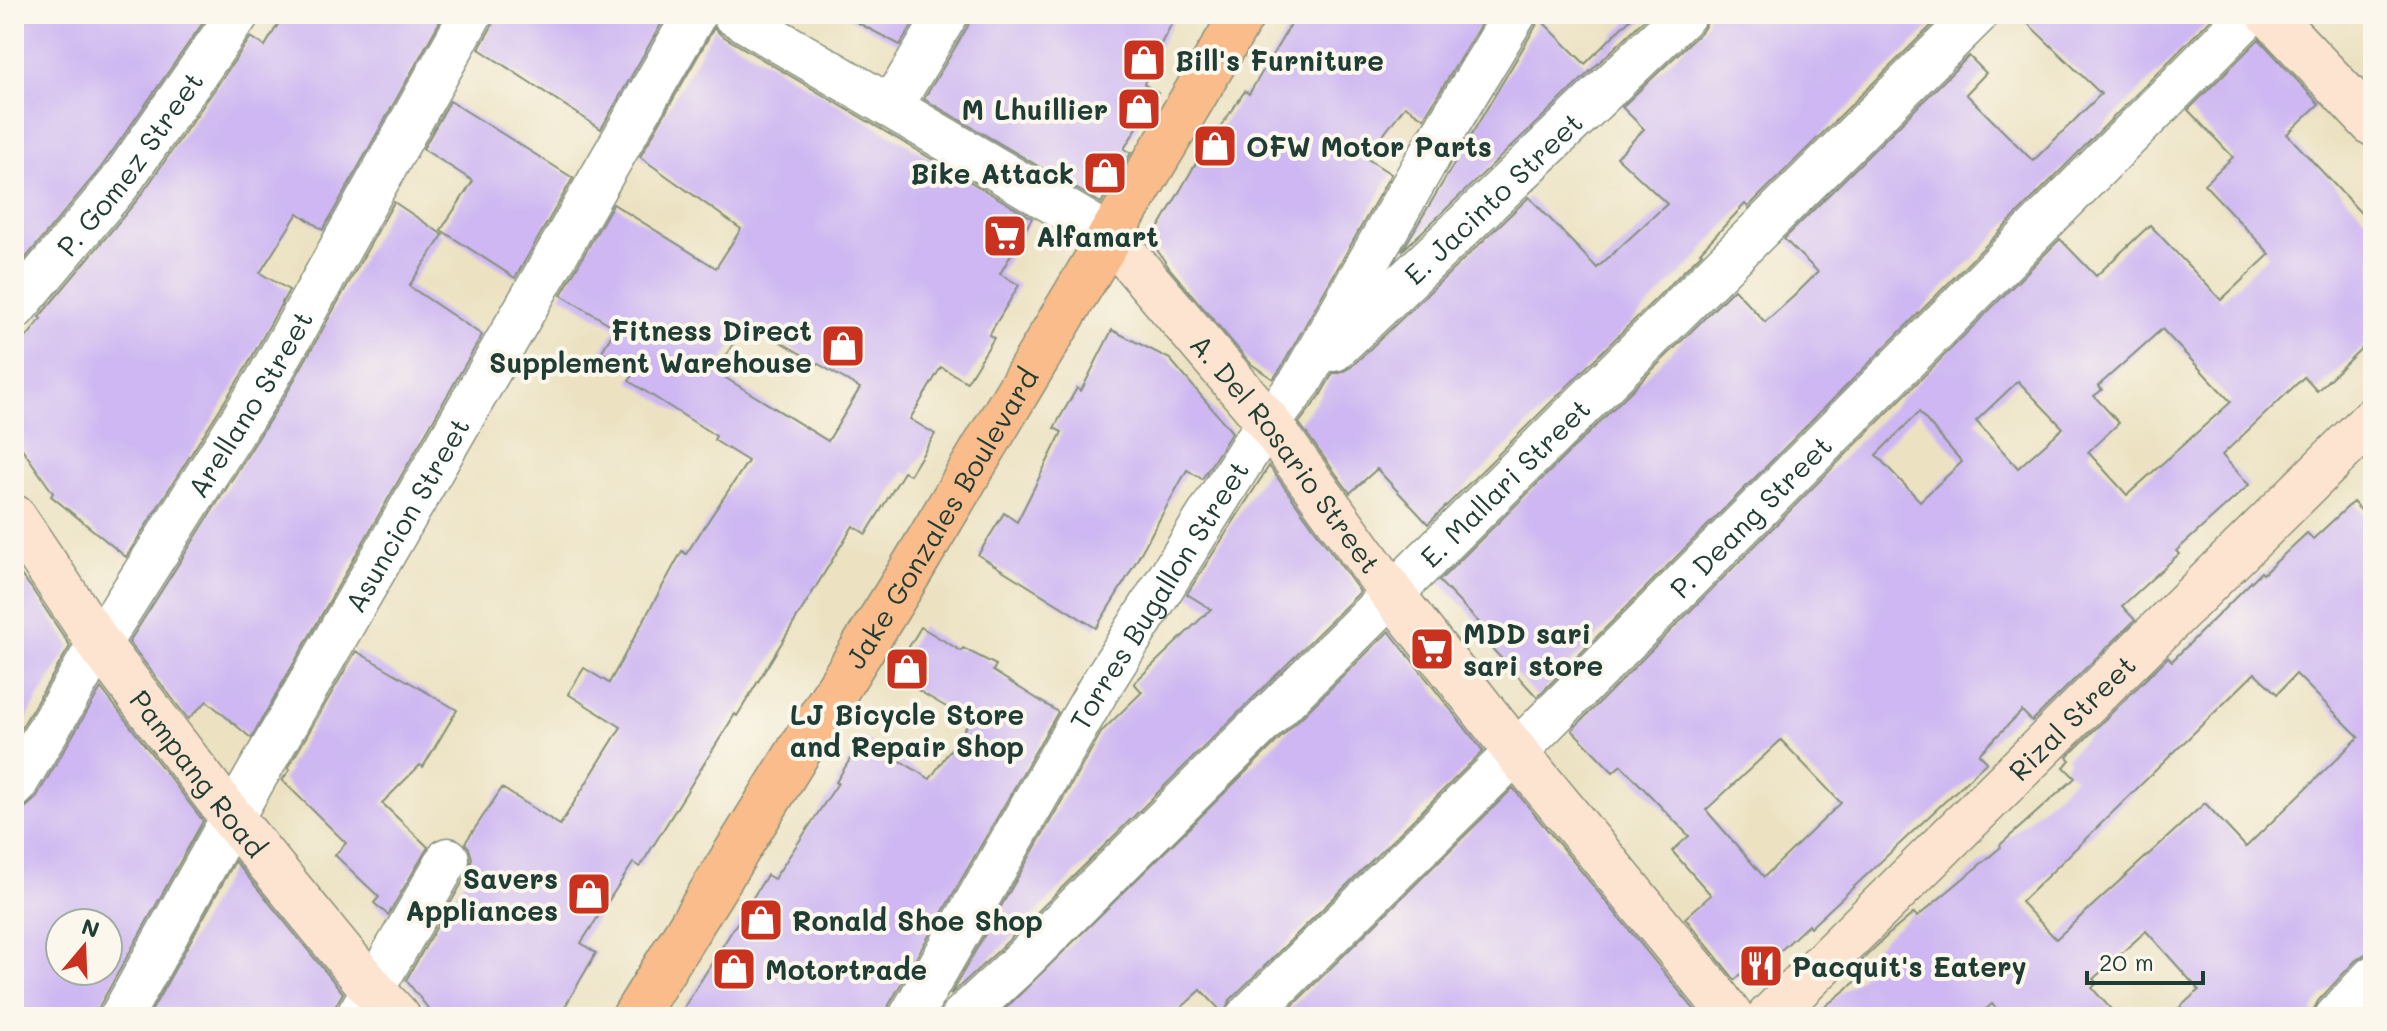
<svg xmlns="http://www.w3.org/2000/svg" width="2387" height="1031" font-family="Mali,sans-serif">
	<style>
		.building { fill: #ceb7f2; fill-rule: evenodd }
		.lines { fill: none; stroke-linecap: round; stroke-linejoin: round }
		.street-casing { stroke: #86907b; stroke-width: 45 }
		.secondary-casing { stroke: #86907b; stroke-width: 47 }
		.primary-casing { stroke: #86907b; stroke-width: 47 }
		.street { stroke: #fff; stroke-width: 42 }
		.secondary { stroke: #fde4d0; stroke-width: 44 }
		.primary { stroke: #f9bc8a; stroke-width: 44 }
		.labels { text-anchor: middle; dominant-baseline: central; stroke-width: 8; stroke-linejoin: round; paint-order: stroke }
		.poi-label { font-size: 28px; font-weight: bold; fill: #1f3d34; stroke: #fbf7ec; text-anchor: start }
		.street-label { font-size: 28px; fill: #1f3d34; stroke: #fbf7ec }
	</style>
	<rect width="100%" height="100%" fill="#fbf7ec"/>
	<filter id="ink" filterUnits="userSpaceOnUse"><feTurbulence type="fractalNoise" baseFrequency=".0125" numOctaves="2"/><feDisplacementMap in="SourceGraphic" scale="16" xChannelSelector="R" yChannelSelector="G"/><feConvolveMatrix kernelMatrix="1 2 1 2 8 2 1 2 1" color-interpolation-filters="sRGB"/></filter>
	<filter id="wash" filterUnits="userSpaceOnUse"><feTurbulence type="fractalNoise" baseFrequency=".006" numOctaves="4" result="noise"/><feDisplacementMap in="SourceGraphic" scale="32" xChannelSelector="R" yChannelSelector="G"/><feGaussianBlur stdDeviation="1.8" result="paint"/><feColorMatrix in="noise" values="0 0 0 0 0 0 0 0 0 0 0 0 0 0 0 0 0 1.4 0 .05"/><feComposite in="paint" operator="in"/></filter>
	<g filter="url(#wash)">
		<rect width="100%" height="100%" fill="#ece2c2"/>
		<g id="blocks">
			<g class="building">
				<polygon points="14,14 209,14 100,169 14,272"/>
				<polygon points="284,14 444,14 323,230 298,213 260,273 289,290 247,366 126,557 51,496 53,493 14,437 14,353 41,319 39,317 139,198 251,37 265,46"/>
				<polygon points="495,14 667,14 601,129 479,49 492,26"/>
				<polygon points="841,14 919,14 900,45"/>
				<polygon points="971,14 1177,14 1157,51 1144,84 1158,93 1124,149 1131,153 1101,203 924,99 968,26"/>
				<polygon points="1297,14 1487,14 1424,118 1405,106 1366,158 1391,174 1281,368 1273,379 1251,364 1170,269 1151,241 1211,137 1213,138 1245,91 1249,94"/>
				<polygon points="1635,14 1650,14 1402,251 1536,26 1538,17 1585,64"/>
				<polygon points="1708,14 1943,14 1748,207 1745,204 1700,252 1702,253 1428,524 1377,469 1350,493 1299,423 1320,396 1333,373 1340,373 1351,367 1529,197 1597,268 1667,204 1617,157 1644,129 1622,107 1702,31 1708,21"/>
				<polygon points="2018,14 2216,14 1537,697 1486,642 1492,636 1439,581 1734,289 1765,322 1794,296 1818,272 1784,239 1969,56 1986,73 1966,94 2033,161 2101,94"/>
				<path d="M714,28L721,35L1032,218L1000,274L1019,285L989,335L994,338L967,382L941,367L910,419L935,434L910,475L904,472L866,534L853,526L737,716L735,714L640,867L633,863L581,943L596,953L559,1017H435L406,980L469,871L472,858L469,848L465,843L502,788L560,825L621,727L568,694L584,668L609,683L682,551L686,554L748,461L714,440L716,436L629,381L635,372L602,351L616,328L561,295L613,204L716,268L741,229L640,157ZM746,322L860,388L828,441L716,372Z"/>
				<path d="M2259,39L2319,104L2287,134L2373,226V337L2317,391L2304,377L2222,455L2249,485L2176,551L2179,554L2122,606L2135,620L2032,721L2022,711L1979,754L1987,762L1810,928L1808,925L1762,968L1755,961L1735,980L1685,918L1711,895L1672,851L1689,836L1621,765L1613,772L1572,730L2060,239L2096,276L2150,225L2221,300L2270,254L2204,184L2233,157L2188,110ZM2162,329L2231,402L2127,495L2088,452L2119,423L2094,396L2102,390L2098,386ZM2018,381L2063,428L2018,468L1976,421ZM1919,412L1962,462L1920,501L1876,455ZM1781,740L1841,803L1764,877L1706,810Z"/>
				<polygon points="450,101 573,178 515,278 441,230 473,181 423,149"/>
				<polygon points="394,202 443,235 409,286 482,335 251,738 207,701 188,719 129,642 288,391"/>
				<polygon points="1112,330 1170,359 1232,432 1202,479 1187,470 1128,576 1096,628 978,555 1004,513 1017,522 1062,432 1054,428 1077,388 1081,391"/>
				<polygon points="1269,466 1360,592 998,951 950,995 1102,731 1142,692 1134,683 1211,609 1187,594"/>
				<path d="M2353,502L2373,523V954H2365L2355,961L2318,1001L2313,1011V1017H2169L2199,990L2146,931L2093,979L2097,983L2092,988L2118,1017H2003L1992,1004L1977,1017H1812L1870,970L1862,960L1888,935L1914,913L1917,917L2001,847L2000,845L2075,778L2064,767L2070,760L2067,757L2168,657L2172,661L2261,572L2263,574L2307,533L2313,539ZM2255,673L2277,694L2296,674L2359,737L2246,847L2205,803L2056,939L2021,902Z"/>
				<polygon points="14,567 30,586 70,646 14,740"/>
				<polygon points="921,627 961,651 963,648 996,665 993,671 1058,712 889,1005 886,1017 678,1017 767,875 774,879 838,783 836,782 863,738 930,779 970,721 892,675"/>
				<polygon points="1389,631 1483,751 1230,1000 1224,1014 1201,990 1171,1017 997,1017"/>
				<polygon points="356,651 457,710 423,767 420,765 382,803 428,847 388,915 374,903 379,897 335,855 346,843 282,780 290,770 288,768"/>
				<path d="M101,688L203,821L100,1005L97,1017H14V811L26,807L35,799ZM60,923H108V971H60Z"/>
				<polygon points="1513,788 1698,1014 1695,1017 1281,1017"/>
				<polygon points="235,861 343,993 336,1005 333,1017 148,1017"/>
			</g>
		</g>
	</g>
	<g filter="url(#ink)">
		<use href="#blocks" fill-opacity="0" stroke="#86907b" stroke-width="2"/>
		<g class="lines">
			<g class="street-casing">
				<g id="street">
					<polyline points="733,14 1110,236"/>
					<polyline points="891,107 947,14"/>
					<path id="s1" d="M14,309L119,184L238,14"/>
					<path id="s2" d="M1334,350L1685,14"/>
					<path id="s3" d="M14,787L99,644L268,378L471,14"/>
					<path id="s4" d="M121,1017L232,818L695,14"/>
					<polyline points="357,1017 448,859"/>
					<path id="s5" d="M910,1017L1098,690L1251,447L1301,381L1425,163L1515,14"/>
					<path id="s6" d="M962,1017L1015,968L1977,14"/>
					<path id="s7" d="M1247,1017L1516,752L2250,14"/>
					<polyline points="2336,1017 2373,977"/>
				</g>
			</g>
			<g class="secondary-casing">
				<g id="secondary">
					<polyline points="2269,14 2373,124"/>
					<path id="s8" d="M1110,236L1268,422L1393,595L1516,752L1712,991L1731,1017"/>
					<path id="s9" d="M14,517L99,644L232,818L373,990L398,1017"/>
					<path id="s10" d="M1769,1017L2373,419"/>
				</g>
			</g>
			<g class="primary-casing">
				<g id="primary">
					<path id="s11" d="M634,1017L908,575L1243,14"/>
				</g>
			</g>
			<use href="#street" class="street"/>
			<use href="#secondary" class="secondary"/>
			<use href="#primary" class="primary"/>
		</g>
	</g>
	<defs>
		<g id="shop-square" transform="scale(2.3)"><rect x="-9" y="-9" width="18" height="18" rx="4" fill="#c8321e" stroke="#fbf7ec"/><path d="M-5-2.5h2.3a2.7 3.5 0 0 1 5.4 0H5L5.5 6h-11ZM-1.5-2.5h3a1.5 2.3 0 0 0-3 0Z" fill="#fff"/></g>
		<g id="supermarket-square" transform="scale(2.3)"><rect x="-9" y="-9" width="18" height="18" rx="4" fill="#c8321e" stroke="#fbf7ec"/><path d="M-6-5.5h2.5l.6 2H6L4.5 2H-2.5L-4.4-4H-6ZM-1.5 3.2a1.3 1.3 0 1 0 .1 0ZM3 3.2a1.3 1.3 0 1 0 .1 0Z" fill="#fff"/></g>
		<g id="restaurant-square" transform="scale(2.3)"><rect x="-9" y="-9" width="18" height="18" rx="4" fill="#c8321e" stroke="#fbf7ec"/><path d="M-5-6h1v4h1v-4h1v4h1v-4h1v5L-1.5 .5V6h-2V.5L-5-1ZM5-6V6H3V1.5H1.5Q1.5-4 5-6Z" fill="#fff"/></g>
	</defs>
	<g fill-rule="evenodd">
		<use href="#shop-square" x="1144" y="60"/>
		<use href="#shop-square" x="1139" y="109"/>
		<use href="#shop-square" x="1215" y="146"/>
		<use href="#shop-square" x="1105" y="173"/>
		<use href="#supermarket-square" x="1005" y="236"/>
		<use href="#shop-square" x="843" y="346"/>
		<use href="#supermarket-square" x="1432" y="649"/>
		<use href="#shop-square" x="907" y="669"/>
		<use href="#shop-square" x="589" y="894"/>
		<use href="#shop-square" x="761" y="920"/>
		<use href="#restaurant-square" x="1761" y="966"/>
		<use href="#shop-square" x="734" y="969"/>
	</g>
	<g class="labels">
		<g class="poi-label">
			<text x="1175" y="60">Bill's Furniture</text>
			<text x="1108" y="109" text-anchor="end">M Lhuillier</text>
			<text x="1246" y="146">OFW Motor Parts</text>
			<text x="1074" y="173" text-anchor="end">Bike Attack</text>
			<text x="1036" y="236">Alfamart</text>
			<text x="812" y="330" text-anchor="end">Fitness Direct<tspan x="812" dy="32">Supplement Warehouse</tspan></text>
			<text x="1463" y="633">MDD sari<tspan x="1463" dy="32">sari store</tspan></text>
			<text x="907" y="714" text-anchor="middle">LJ Bicycle Store<tspan x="907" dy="32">and Repair Shop</tspan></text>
			<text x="558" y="878" text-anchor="end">Savers<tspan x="558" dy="32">Appliances</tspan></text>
			<text x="792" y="920">Ronald Shoe Shop</text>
			<text x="1792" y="966">Pacquit's Eatery</text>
			<text x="765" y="969">Motortrade</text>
		</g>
		<g class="street-label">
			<text stroke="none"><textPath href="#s1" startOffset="186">P. Gomez Street</textPath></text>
			<text stroke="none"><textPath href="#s2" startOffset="220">E. Jacinto Street</textPath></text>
			<text stroke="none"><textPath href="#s3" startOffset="450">Arellano Street</textPath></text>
			<text stroke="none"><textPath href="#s8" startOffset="280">A. Del Rosario Street</textPath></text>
			<text stroke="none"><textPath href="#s6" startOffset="762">E. Mallari Street</textPath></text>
			<text stroke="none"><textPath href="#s4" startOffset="578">Asuncion Street</textPath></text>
			<text stroke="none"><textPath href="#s11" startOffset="586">Jake Gonzales Boulevard</textPath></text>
			<text stroke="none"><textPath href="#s7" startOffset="710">P. Deang Street</textPath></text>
			<text stroke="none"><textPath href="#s5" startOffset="490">Torres Bugallon Street</textPath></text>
			<text stroke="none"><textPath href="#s10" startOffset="426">Rizal Street</textPath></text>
			<text stroke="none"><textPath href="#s9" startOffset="316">Pampang Road</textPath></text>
		</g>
	</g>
	<rect width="2387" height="1031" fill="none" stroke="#fbf7ec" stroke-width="48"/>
	<g transform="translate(84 947) rotate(19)"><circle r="38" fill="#fbf7ec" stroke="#a3ada2" stroke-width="2"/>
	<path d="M0-6L14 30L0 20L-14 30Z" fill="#c8321e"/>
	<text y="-12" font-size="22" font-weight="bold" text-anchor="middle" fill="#1f3d34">N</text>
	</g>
	<path d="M2087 971v12h116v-12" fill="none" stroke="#1f3d34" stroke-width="4"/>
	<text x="2099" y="971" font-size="24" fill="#1f3d34" stroke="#fbf7ec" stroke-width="6" paint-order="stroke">20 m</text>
</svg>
